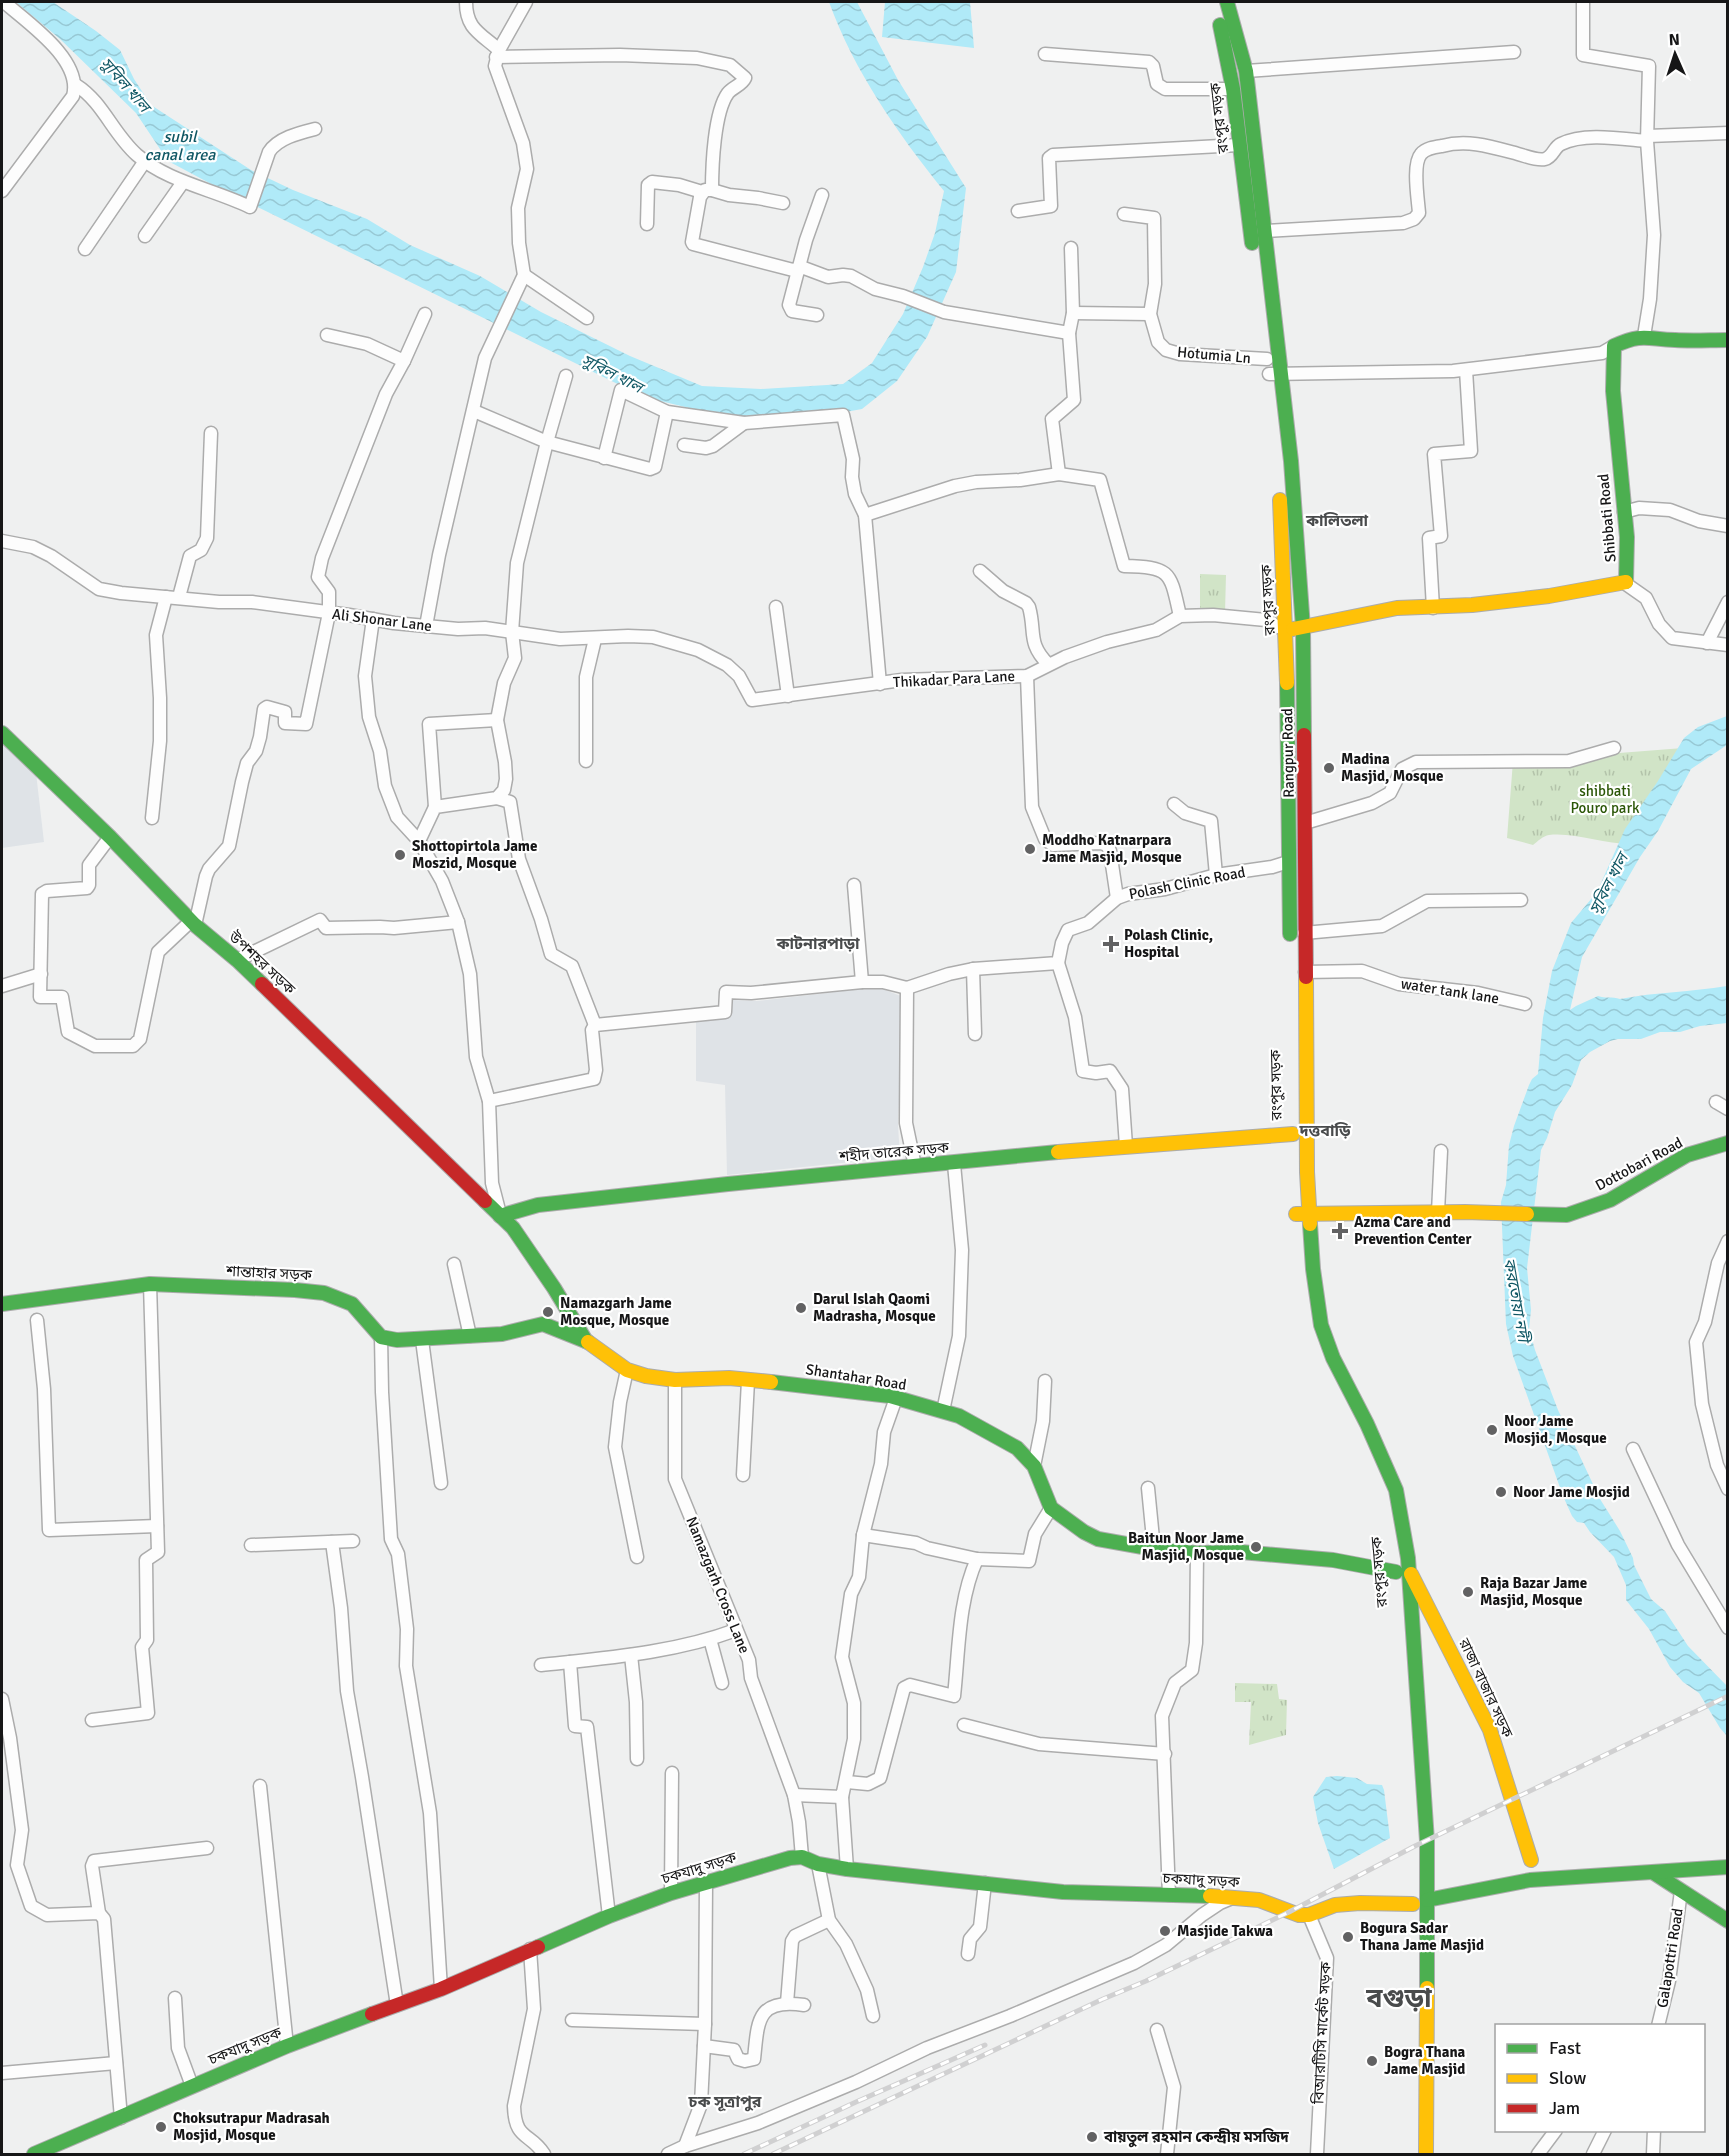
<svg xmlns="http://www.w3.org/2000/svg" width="1729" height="2156" font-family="Signika,'Noto Sans Bengali',sans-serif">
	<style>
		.built { fill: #dfe3e7 }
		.park { fill: url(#park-tufts) }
		.water { fill: url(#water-waves) }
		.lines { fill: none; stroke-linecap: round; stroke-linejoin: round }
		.street-casing { stroke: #acacac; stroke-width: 15 }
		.fast-casing { stroke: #acacac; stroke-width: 16 }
		.slow-casing { stroke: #acacac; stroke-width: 16 }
		.jam-casing { stroke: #acacac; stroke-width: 16 }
		.street { stroke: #fdfdfd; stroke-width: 12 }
		.fast { stroke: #4caf50; stroke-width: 14 }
		.slow { stroke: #ffc107; stroke-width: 14 }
		.jam { stroke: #c62828; stroke-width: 14 }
		.rail-casing { stroke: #d0d0d1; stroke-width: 5 }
		.rail { stroke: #fff; stroke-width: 3; stroke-dasharray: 9; stroke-linecap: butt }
		.poi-dot { fill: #626263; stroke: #fff; stroke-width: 2 }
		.labels { text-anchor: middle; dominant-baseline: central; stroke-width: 4.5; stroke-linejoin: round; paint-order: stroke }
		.street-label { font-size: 15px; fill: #161617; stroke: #fff }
		.poi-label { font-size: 15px; font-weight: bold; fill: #161617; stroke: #fff; text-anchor: start }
		.park-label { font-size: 15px; fill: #2b5607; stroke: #fff }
		.water-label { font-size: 16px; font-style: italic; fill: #0f5764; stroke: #fff }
		.neighbourhood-label { font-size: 16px; font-weight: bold; fill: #494b4c; stroke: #fff }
		.town-label { font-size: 27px; font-weight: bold; fill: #494b4c; stroke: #fff }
	</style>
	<defs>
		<pattern id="park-tufts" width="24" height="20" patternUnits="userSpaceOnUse" patternTransform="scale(1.5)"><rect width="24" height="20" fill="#d1e4c7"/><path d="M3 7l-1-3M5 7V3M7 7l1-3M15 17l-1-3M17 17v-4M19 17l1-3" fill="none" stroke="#b3c3aa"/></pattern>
		<pattern id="water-waves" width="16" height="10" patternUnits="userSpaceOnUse" patternTransform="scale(1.5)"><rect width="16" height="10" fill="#b0eaf8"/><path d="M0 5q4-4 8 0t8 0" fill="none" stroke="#97c8d4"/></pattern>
	</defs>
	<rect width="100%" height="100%" fill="#eff0f0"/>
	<g class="built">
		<polygon points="2,733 35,764 44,842 2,848"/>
		<polygon points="878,987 903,997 898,1125 900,1157 727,1175 725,1085 696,1081 696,1020 729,1015 732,1000 757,1001"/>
	</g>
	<g class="park">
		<polygon points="1200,574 1226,575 1225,613 1200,611"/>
		<path d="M1683,748L1630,844C1604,844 1573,832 1549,835C1543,836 1538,841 1533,845L1507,838L1513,761L1583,763L1619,753Z"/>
		<polygon points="1235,1683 1277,1684 1279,1699 1287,1700 1286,1735 1249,1745 1251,1702 1235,1702"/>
	</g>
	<g class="water">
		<path d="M16,2H53L96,31L120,50L134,79L151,105L251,170L293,190L367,219L410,245L480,276L541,312L630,356L702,386L761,389L843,384L872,363L903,314L923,267L935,233L944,191C898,134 854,71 829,2H857L898,80L966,188L956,272L927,337L897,381L862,409L818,417L787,420L714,414L644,397L215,186L168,161L136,113L60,39Z"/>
		<polygon points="885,2 970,2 974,48 882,37"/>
		<path d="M1727,716V745L1691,769L1658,831L1640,857L1582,957L1570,1010L1576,1006L1598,996C1605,999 1612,996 1620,999C1656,992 1691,992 1727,986V1023L1700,1026L1680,1032H1660L1641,1039H1618L1610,1041L1590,1052L1581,1060L1572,1085L1555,1112L1547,1138L1541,1150L1527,1268L1531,1310L1529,1329L1535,1350L1558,1410L1600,1499L1620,1531L1633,1558L1634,1565L1651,1599L1665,1611L1688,1646L1727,1686V1736L1720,1728L1699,1693L1683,1682L1670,1667L1649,1629L1626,1600V1585L1614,1557L1590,1532L1584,1523L1577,1522L1572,1516L1563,1496L1513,1356L1506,1324L1501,1202L1506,1185L1509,1145L1514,1126L1529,1085L1532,1079L1538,1074L1543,1018L1552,971L1571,923L1597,892L1625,829L1658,781L1684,738L1698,727Z"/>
		<polygon points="1337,1776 1357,1778 1367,1784 1382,1785 1384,1790 1390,1838 1334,1869 1318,1823 1313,1797 1326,1777"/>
	</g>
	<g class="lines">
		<g class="street-casing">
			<g id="street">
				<path d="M466,2C466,29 480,33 499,50"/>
				<polyline points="1583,2 1583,55 1649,66 1647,141 1654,235 1650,299 1644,336"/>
				<polyline points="1045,54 1149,62 1153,66 1157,84 1165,89 1233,89"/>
				<path d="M496,57L620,55L697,58L730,65L745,78C742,85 733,87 728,93C714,112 712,166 712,190"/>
				<polyline points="1246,71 1514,52"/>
				<path d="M76,85C103,102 113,134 137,155C168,182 213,189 250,207L269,152C278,138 299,133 315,129"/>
				<polyline points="1648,136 1728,133"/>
				<path d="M2,191L73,96C83,60 28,23 4,2"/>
				<polyline points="783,203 758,198 729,195 712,190 705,190 700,197 692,242 693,244 793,270 804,268 828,277 843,275 851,276 875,289 903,296 944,312 1069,333"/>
				<polyline points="1018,211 1051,206 1049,158 1053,155 1239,145"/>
				<polyline points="1124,214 1154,218 1155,284 1150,314 1158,342 1166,350 1180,354 1267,359"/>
				<polyline points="647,224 648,185 652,182 679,185 702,192"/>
				<path d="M1264,231L1403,223L1414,219L1419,213C1418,199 1412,164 1421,154C1426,148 1435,147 1442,146C1468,139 1492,147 1518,154C1526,156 1537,161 1545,159C1553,157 1554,147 1561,144C1584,132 1623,139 1647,141"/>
				<polyline points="145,236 183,182"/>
				<polyline points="85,249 145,161"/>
				<polyline points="524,275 587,318"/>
				<polyline points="1073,313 1150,314"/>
				<polyline points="817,315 792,311 789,305 806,240 822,195"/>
				<polyline points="327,335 367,344 404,361"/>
				<polyline points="1269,374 1453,371 1602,353 1614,346"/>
				<polyline points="474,411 547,442 650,469 655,467 667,412"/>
				<polyline points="684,445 706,448 713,446 744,423"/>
				<polyline points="604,458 621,390 667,412 744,423 843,415 853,459 852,477 855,494 865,515 880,684"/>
				<polyline points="1059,474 1052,419 1074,400 1069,333 1073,313 1071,248"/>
				<polyline points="1624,512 1639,508 1670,510 1699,521 1728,526"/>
				<path d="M865,515L955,486L976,482L1020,480L1059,474L1100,480L1124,566C1172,567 1170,572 1180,616"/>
				<polyline points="2,541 33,547 51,556 99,589 121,593 219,602 252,602 349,615 394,623 458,629 485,628 560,639 628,636 653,637 698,650 727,665 739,676 752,700 902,680 1027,676 1065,657 1107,642 1156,630 1180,616 1213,615 1266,620 1278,627 1286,629"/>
				<path d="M980,571L1003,591L1026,603L1029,607C1036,632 1027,643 1048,664"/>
				<polyline points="1626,584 1646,598 1659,624 1672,638 1728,645"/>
				<polyline points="179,597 190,556 201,550 207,538 211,433"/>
				<polyline points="776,607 788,696"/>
				<polyline points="1433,608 1429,538 1441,536 1434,454 1471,451 1466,370"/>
				<polyline points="373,619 365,676 369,717 380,751 385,786 397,817 419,841"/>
				<polyline points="426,626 439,555 485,358 524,275 519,243 518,208 527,169 523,143 495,66 499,50 526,2"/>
				<polyline points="1707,643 1728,602"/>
				<polyline points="1027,676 1032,807 1045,839 1053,845 1101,843 1107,845 1110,851 1117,898"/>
				<polyline points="586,761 586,677 595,639"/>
				<polyline points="497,798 510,802 519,859 541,919 551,954 572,966 595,1025"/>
				<polyline points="1174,804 1185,813 1211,821 1216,875"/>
				<polyline points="435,807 429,724 497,720"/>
				<polyline points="152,818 160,741 160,698 156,635 166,597"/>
				<polyline points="1305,823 1372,803 1390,793 1402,769 1416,762 1569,761 1614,748"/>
				<polyline points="110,837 89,865 89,885 87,888 47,891 42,894 40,997 62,997 68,1032 95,1046 133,1046 140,1039 158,952 192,920"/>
				<polyline points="854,885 862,982"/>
				<polyline points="195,925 206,876 209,869 229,846 242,782 247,763 256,751 260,737 264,709 267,707 285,712 285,723 306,724 329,613 329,592 318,577 322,558 386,394 404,361 425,314"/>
				<polyline points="1304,933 1382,926 1427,901 1521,900"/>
				<polyline points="237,960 320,920 326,928 380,927 394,928 458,922"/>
				<polyline points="1058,963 1075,1017 1083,1071 1096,1073 1110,1071 1122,1089 1126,1146"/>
				<polyline points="973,969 975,1034"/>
				<polyline points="1305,972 1362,971 1399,984 1478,993 1525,1004"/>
				<polyline points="2,986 41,974"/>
				<polyline points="907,988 949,974 973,969 1058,963 1062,943 1068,930 1088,923 1117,898 1128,894 1165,889 1216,875 1272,867 1288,862"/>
				<polyline points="907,988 906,1123 915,1166"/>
				<polyline points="489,1101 594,1079 596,1070 592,1030 595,1025 725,1012 726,992 751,993 862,982 883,982 907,988"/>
				<polyline points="1716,1102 1728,1109"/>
				<polyline points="1438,1212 1441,1151"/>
				<polyline points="500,1214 492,1183 489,1101 476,1057 470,974 458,922 442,881 419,841 435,807 497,798 504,790 506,779 505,762 497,720 504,683 515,658 512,632 517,563 547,442 566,376"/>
				<polyline points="1728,1241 1718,1263 1705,1322 1696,1342 1702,1404 1717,1465 1728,1489"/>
				<polyline points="454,1264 470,1336"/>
				<polyline points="37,1320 44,1389 49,1530 157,1526"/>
				<polyline points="381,1337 382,1392 391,1539 398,1554 407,1629 406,1666 430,1813 441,1989"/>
				<polyline points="422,1340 441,1483"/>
				<polyline points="627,1370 620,1402 615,1447 637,1557"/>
				<polyline points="675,1380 675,1479 749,1660 751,1678 794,1795 799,1822 802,1857"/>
				<polyline points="943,1411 959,1336 962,1250 954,1164"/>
				<polyline points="1633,1449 1678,1545 1728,1628"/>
				<polyline points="1034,1466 1043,1421 1045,1381"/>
				<polyline points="743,1475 748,1381"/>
				<polyline points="1148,1488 1154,1549"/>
				<polyline points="863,1535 916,1543 927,1548 977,1559 1029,1561 1035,1534 1051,1508"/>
				<polyline points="332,1542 341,1608 347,1691 362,1777 397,2005"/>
				<polyline points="251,1545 353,1541"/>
				<polyline points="710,1639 722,1683"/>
				<polyline points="631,1655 636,1702 637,1759"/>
				<polyline points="570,1662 575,1726 587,1727 609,1916"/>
				<path d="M541,1665C606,1658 674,1653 736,1630"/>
				<polyline points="2,1699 10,1738 22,1830 17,1865 31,1906 47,1915 99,1913 104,1919 121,2118"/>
				<polyline points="92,1720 148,1713 142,1647 147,1640 146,1560 158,1552 150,1284"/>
				<polyline points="964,1725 1039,1744 1165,1754"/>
				<path d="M847,1782L868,1784L880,1778L904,1688L910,1685L954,1696C959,1651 958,1601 977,1559"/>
				<polyline points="260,1786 287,2046"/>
				<polyline points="794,1795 842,1797 854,1739 854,1703 842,1657 851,1594 859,1577 863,1535 881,1464 884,1432 896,1398"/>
				<polyline points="842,1797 847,1869"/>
				<polyline points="818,1864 829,1920 846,1944 867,1990 873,2016"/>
				<polyline points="671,1893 672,1773"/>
				<polyline points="1169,1895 1162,1716 1175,1683 1192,1670 1196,1643 1197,1553"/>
				<polyline points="99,1913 92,1866 94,1861 207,1848"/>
				<polyline points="1309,1915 1327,1958 1317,2154"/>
				<path d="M530,1949L534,2009L514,2106C515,2141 530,2132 544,2154"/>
				<polyline points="968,1954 970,1939 980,1927 985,1883"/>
				<polyline points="175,1998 178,2048 192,2086"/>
				<polyline points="787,2003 792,1941 795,1936 829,1920"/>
				<polyline points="572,2020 705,2024"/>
				<polyline points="1658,2026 1669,1981 1681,1891"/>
				<polyline points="1157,2030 1174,2087 1167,2154"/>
				<path d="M704,2046L734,2050L738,2059L745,2061L754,2059C758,2022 756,1998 804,2005"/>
				<polyline points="2,2073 116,2063"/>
				<polyline points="685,2146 701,2104 705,2024 706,1884"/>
				<polyline points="668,2154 685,2146 758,2123 856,2082 927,2048 1010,2016 1134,1963 1166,1945 1202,1915 1220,1903 1232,1898"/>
				<polyline points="1538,2154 1556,2130"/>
				<polyline points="1593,2154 1605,2130"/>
				<polyline points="1653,2154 1654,2130"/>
			</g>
		</g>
		<g class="fast-casing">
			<g id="fast">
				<polyline points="1227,2 1246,71 1291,461 1303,628 1304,735"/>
				<polyline points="1220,25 1233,89 1252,243"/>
				<path d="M1626,582L1627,537L1613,391L1614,346C1643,333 1646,339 1675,340C1692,341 1710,340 1728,340"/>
				<polyline points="1287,683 1290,934"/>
				<polyline points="2,733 110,837 195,925 237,960 262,984"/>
				<polyline points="485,1201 513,1228 554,1288 586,1341"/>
				<polyline points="1527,1214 1567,1215 1610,1200 1687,1155 1728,1143"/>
				<polyline points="500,1216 538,1205 728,1184 1058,1152"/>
				<polyline points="1310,1224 1313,1269 1321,1325 1333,1358 1367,1424 1396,1490 1408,1558 1427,1841 1427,1988"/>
				<polyline points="2,1304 150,1284 295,1290 324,1293 352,1304 381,1337 397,1340 502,1334 543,1324 588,1342"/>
				<polyline points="771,1382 890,1396 959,1416 1017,1448 1034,1466 1051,1508 1084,1532 1098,1539 1154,1549 1197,1553 1241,1552 1333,1560 1396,1572"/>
				<polyline points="1654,1873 1728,1921"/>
				<polyline points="1427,1900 1530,1880 1728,1867"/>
				<polyline points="538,1947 609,1916 671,1893 790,1858 802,1857 818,1864 847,1869 1063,1892 1210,1896"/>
				<polyline points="34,2154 287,2046 372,2014"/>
			</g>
		</g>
		<g class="slow-casing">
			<g id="slow">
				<polyline points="1280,500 1287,683"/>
				<polyline points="1293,629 1397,608 1472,605 1549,596 1626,582"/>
				<polyline points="1306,977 1307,1172 1310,1224"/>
				<polyline points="1058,1152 1293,1134"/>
				<polyline points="1296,1214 1465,1212 1527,1214"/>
				<polyline points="588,1342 627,1370 646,1376 675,1380 729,1378 771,1382"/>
				<polyline points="1411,1574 1490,1730 1531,1860"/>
				<polyline points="1210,1896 1259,1900 1299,1915 1309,1915 1335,1905 1360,1903 1413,1904"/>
				<polyline points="1426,2154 1427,1988"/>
			</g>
		</g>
		<g class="jam-casing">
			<g id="jam">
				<polyline points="1304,735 1306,977"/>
				<polyline points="262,984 485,1201"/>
				<polyline points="372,2014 441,1989 538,1947"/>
			</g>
		</g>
		<use href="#street" class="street"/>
		<use href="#fast" class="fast"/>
		<use href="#slow" class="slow"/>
		<use href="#jam" class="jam"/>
		<g class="rail-casing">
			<g id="rail">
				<polyline points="744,2154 856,2102 985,2045"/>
				<polyline points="773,2154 1103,1999 1146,1981 1289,1912 1415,1846 1728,1696"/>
			</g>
		</g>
		<use href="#rail" class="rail"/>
	</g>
	<g class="poi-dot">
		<circle cx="1329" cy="768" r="6"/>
		<circle cx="1030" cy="849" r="6"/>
		<circle cx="400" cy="855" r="6"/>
		<path d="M1108 935h6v6h6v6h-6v6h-6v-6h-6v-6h6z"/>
		<path d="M1337 1222h6v6h6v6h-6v6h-6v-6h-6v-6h6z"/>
		<circle cx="801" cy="1308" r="6"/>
		<circle cx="548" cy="1312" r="6"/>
		<circle cx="1492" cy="1430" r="6"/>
		<circle cx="1501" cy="1492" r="6"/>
		<circle cx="1256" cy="1547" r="6"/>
		<circle cx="1468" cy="1592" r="6"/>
		<circle cx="1165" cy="1931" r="6"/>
		<circle cx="1348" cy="1937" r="6"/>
		<circle cx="1372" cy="2061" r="6"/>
		<circle cx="161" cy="2127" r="6"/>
		<circle cx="1092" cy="2137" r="6"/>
	</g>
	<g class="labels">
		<g class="street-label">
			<text transform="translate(1219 118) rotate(-97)">রংপুর সড়ক</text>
			<text transform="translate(1214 355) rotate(5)">Hotumia Ln</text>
			<text transform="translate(1607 518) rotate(-95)">Shibbati Road</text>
			<text transform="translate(1268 600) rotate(-93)">রংপুর সড়ক</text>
			<text transform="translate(382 620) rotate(7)">Ali Shonar Lane</text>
			<text transform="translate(954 679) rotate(-3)">Thikadar Para Lane</text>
			<text transform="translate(1288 753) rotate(-91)">Rangpur Road</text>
			<text transform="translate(1187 883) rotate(-11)">Polash Clinic Road</text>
			<text transform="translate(262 963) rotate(43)">উপশহর সড়ক</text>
			<text transform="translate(1450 991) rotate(9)">water tank lane</text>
			<text transform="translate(1276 1085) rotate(-91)">রংপুর সড়ক</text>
			<text transform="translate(894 1152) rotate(-5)">শহীদ তারেক সড়ক</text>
			<text transform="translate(1639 1164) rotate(-28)">Dottobari Road</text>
			<text transform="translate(269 1273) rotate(3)">শান্তাহার সড়ক</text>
			<text transform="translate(856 1377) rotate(9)">Shantahar Road</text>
			<text transform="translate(1379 1572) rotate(-95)">রংপুর সড়ক</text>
			<text transform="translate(718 1585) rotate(68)">Namazgarh Cross Lane</text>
			<text transform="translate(1486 1688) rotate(65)">রাজা বাজার সড়ক</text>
			<text transform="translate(699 1868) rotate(-17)">চকযাদু সড়ক</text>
			<text transform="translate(1201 1880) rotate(3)">চকযাদু সড়ক</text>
			<text transform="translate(1670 1958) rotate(-81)">Galapottri Road</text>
			<text transform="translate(1322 2033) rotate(-87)">বিআরটিসি মার্কেট সড়ক</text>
			<text transform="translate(245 2046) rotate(-22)">চকযাদু সড়ক</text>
		</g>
		<g class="poi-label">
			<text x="1341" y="759">Madina<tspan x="1341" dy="17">Masjid, Mosque</tspan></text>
			<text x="1042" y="840">Moddho Katnarpara<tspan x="1042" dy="17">Jame Masjid, Mosque</tspan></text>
			<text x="412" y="846">Shottopirtola Jame<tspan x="412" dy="17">Moszid, Mosque</tspan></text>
			<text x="1124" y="935">Polash Clinic,<tspan x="1124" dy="17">Hospital</tspan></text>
			<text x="1354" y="1222">Azma Care and<tspan x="1354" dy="17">Prevention Center</tspan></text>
			<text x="813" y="1299">Darul Islah Qaomi<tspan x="813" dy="17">Madrasha, Mosque</tspan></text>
			<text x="560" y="1303">Namazgarh Jame<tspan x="560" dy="17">Mosque, Mosque</tspan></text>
			<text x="1504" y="1421">Noor Jame<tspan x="1504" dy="17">Mosjid, Mosque</tspan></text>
			<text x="1513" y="1492">Noor Jame Mosjid</text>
			<text x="1244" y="1538" text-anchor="end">Baitun Noor Jame<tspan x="1244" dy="17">Masjid, Mosque</tspan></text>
			<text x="1480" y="1583">Raja Bazar Jame<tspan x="1480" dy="17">Masjid, Mosque</tspan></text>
			<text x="1360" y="1928">Bogura Sadar<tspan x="1360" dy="17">Thana Jame Masjid</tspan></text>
			<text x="1177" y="1931">Masjide Takwa</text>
			<text x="1384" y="2052">Bogra Thana<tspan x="1384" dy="17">Jame Masjid</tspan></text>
			<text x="173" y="2118">Choksutrapur Madrasah<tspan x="173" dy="17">Mosjid, Mosque</tspan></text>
			<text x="1104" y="2137">বায়তুল রহমান কেন্দ্রীয় মসজিদ</text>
		</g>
		<g class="park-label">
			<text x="1605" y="791">shibbati<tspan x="1605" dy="17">Pouro park</tspan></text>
		</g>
		<g class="water-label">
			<text transform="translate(125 85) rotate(49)">সুবিল খাল</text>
			<text x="180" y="137">subil<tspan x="180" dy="18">canal area</tspan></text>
			<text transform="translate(612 374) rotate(27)">সুবিল খাল</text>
			<text transform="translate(1609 884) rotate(-63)">সুবিল খাল</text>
			<text transform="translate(1516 1300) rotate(80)">করতোয়া নদী</text>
		</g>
		<g class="neighbourhood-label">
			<text x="1337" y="521">কালিতলা</text>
			<text x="818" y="944">কাটনারপাড়া</text>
			<text x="1325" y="1131">দত্তবাড়ি</text>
			<text x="725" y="2102">চক সূত্রাপুর</text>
		</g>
		<g class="town-label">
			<text x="1399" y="1998">বগুড়া</text>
		</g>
	</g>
	<rect width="1729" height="2156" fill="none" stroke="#161617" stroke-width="6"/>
	<rect x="1495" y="2024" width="210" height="108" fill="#ffffff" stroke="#a2a2a2" stroke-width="1.5"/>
	<rect x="1507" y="2044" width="30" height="9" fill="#4caf50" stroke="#a2a2a2" stroke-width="1.5"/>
	<text x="1549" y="2054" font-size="18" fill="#161617">Fast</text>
	<rect x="1507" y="2074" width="30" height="9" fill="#ffc107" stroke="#a2a2a2" stroke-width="1.5"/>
	<text x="1549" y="2084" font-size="18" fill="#161617">Slow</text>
	<rect x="1507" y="2104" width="30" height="9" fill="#c62828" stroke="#a2a2a2" stroke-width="1.5"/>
	<text x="1549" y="2114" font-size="18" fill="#161617">Jam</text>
	<g transform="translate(1675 54) rotate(357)" stroke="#ffffff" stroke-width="4.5" paint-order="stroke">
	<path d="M0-4.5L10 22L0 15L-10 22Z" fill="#161617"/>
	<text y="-9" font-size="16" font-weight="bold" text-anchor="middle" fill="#161617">N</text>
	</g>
</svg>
